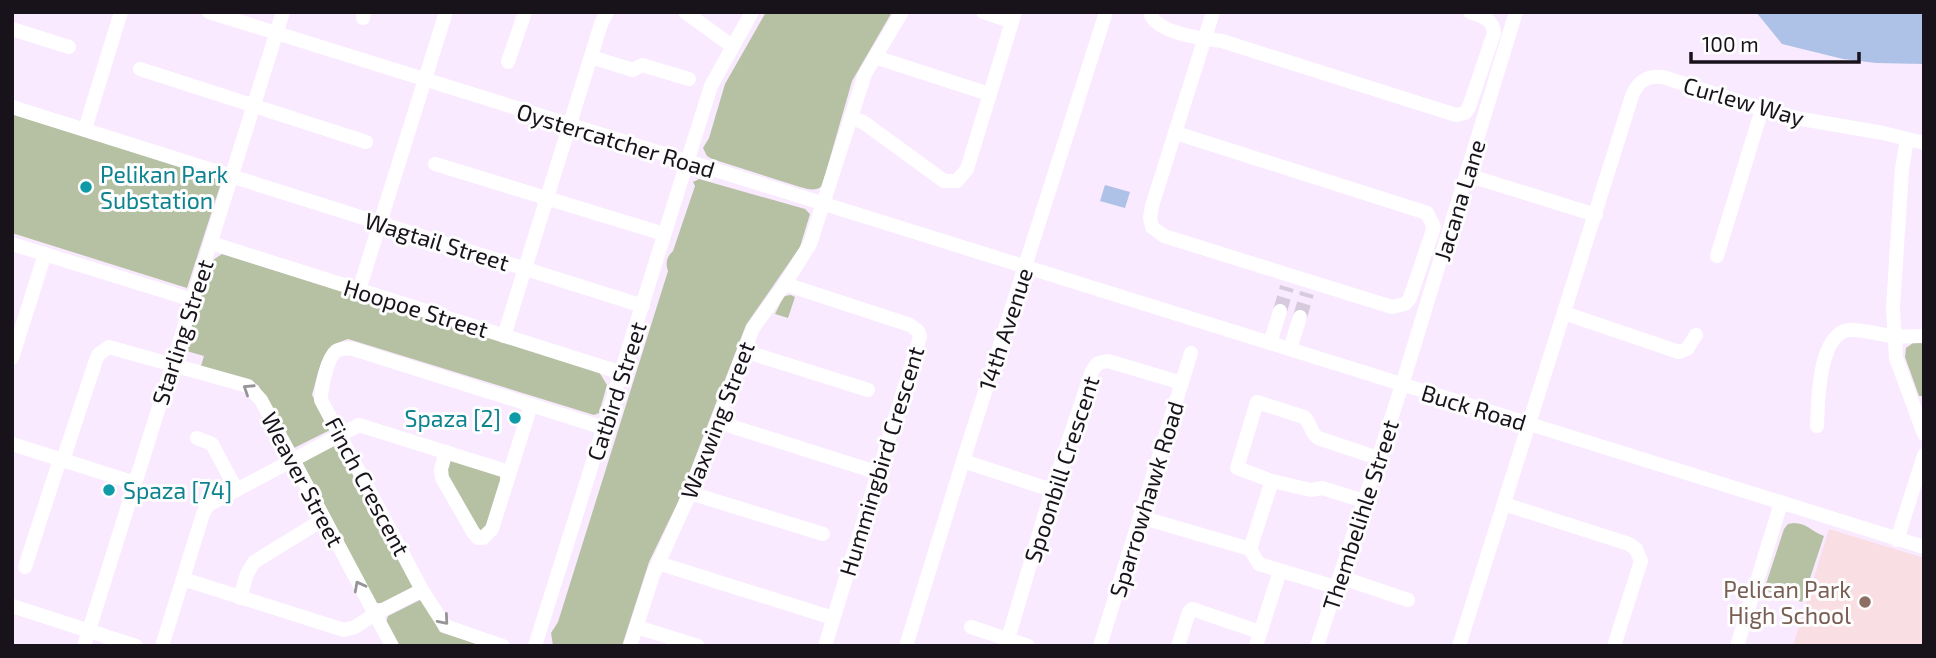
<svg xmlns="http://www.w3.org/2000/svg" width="1936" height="658" font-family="'Exo 2',sans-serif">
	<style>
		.education { fill: #f9dee3 }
		.green { fill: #b6c1a4 }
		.water { fill: #aec1e6 }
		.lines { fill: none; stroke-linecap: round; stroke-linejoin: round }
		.minor-tunnel { stroke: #d7cadd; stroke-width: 14; stroke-dasharray: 14 7; stroke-linecap: butt }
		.minor { stroke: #fff; stroke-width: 14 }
		.oneway { stroke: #979498 }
		.culture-dot { fill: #0f9aa8; stroke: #fdfdfd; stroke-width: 2.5 }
		.education-dot { fill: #8d6e63; stroke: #fdfdfd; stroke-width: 2.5 }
		.labels { text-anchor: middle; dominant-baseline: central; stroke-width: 6; stroke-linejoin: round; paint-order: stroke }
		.street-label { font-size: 23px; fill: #18121b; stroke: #fdfdfd }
		.culture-label { font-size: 23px; fill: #0d838f; stroke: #fdfdfd; text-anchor: start }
		.education-label { font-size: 23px; fill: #785e54; stroke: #fdfdfd; text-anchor: end }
	</style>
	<rect width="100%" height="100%" fill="#f9eaff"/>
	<polygon class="education" points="1829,529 1924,558 1924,646 1793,646"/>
	<g class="green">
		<path d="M766,12H892L852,81L822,186C815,192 808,189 800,187L712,159L707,156L703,148L709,138L725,84Z"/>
		<polygon points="12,114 222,180 187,288 12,233"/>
		<path d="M699,179L805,209L810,214L800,247L746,325L678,502L649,562L622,646H553L551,633L558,622L668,271C665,263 667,256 673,251L695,186L693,182Z"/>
		<path d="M222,254L599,372L607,385L599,413L594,415L348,339C320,347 320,369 312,395L330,430L294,448L258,385L201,366L204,356L183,350L213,260Z"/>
		<polygon points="791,295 795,297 788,318 775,314 784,296"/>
		<polygon points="1913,343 1924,343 1923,396 1919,396 1905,357 1906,348"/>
		<polygon points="338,443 417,587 384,603 376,603 301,460"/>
		<polygon points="454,459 500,476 500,482 485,530 478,531 446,474 450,461"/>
		<path d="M1794,523C1807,523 1812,532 1824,536L1802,602L1764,590L1784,529L1788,524Z"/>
		<polygon points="420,600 425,603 440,632 483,646 398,646 386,622 388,616"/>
	</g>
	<g class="water">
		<polygon points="1756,12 1924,12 1924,64 1876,63 1843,59 1782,44"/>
		<polygon points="1105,185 1130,192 1125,208 1100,201"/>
	</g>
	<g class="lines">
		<g class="minor-tunnel">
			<polyline points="1280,311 1287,287"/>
			<polyline points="1300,317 1307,293"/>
		</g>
		<g class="minor">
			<polyline points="209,12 1924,547"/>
			<polyline points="685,12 732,46"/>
			<polyline points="983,12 1012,22"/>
			<path d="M1150,12C1154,33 1203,39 1222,41L1456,115L1465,113L1469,107L1494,33C1493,19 1482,16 1470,12"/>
			<polyline points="363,18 364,12"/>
			<polyline points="12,29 69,47"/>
			<polyline points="591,57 633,70 642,65 689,79"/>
			<polyline points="875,57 989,94"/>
			<polyline points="508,62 525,12"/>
			<polyline points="140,69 366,142"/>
			<polyline points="12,107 643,306"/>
			<polyline points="851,118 863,122 944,181 957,181 967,169 1015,12"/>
			<polyline points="85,129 121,12"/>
			<polyline points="1176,133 1427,213 1434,227 1410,298 1405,304 1392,307 1164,236 1152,227 1150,218 1152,206 1213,12"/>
			<polyline points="1907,139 1902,169 1893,308 1896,358 1924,434"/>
			<polyline points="435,164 664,234"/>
			<polyline points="1467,175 1596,215"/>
			<polyline points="211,243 622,373"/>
			<polyline points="12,244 193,300"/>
			<polyline points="1717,256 1762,109"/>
			<polyline points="785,284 910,325 918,331 920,337 825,646"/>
			<polyline points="359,290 446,12"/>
			<polyline points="1564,313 1679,352 1687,349 1696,335"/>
			<polyline points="504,336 601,24 607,12"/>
			<polyline points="1270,343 1280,311"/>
			<polyline points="1290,349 1300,317"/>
			<polyline points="744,351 868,390"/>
			<polyline points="12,358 45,254"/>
			<polyline points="718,422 879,473"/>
			<path d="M1817,426C1818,403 1818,334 1849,330C1862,329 1878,334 1891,336C1902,337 1913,336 1924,336"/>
			<polyline points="197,438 212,444 236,489"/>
			<polyline points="12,444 135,483"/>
			<polyline points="446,452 441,469 442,478 473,532 478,538 483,538 492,529 531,405"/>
			<polyline points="63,460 96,360 99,354 109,347 248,386 261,400 392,646"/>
			<polyline points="963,461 1052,490"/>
			<polyline points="1272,481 1250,549 1259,564 1335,587"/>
			<polyline points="690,493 823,534"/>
			<path d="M1364,501L1322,488L1311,490L1272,481L1237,468L1257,402L1304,417C1311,423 1310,432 1318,438L1378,458"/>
			<polyline points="1504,504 1629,544 1636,549 1641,561 1614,646"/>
			<polyline points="1140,517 1250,549"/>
			<polyline points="1897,540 1924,455"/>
			<polyline points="658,563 833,618"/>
			<polyline points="25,567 60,459"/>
			<polyline points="1340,577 1408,600"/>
			<polyline points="183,579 344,630 355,627 375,614 422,590"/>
			<polyline points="240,598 247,574 254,562 324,519"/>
			<polyline points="12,606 136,646"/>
			<polyline points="637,627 698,646"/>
			<polyline points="971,627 1028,646"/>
			<polyline points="1008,639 1052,490 1092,371 1098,363 1108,361 1182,383"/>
			<polyline points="84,646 283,12"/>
			<polyline points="162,646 203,514 208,505 359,425 509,472"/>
			<path d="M503,646L445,626L422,590L321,400C321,389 327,358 336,351C341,348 347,348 353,349L604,428"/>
			<polyline points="535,646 711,86 752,12"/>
			<polyline points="630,646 653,575 690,493 753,328 785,284 810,244 865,74 902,12"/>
			<polyline points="906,646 963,461 1106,12"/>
			<polyline points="1100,646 1191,353"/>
			<polyline points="1178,646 1189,612 1192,609 1260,632"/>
			<polyline points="1256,646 1280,571"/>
			<polyline points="1317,646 1402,385 1516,12"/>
			<path d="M1459,646L1632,96C1638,81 1647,75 1663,77L1784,116L1883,133L1924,143"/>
			<polyline points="1737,646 1781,503"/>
		</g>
	</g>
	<defs><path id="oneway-chevron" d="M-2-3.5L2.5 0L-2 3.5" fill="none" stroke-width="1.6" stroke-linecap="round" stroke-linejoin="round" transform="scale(1.75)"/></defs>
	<g class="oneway">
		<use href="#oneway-chevron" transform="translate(248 389) rotate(-147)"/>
		<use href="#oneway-chevron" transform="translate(359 586) rotate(-118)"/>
		<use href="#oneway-chevron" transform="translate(444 620) rotate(49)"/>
	</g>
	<g class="culture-dot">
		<circle cx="86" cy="187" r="7"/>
		<circle cx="515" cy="418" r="7"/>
		<circle cx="109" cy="490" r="7"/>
	</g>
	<circle class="education-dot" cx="1865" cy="602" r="7"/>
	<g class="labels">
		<g class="street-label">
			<text transform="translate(1744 101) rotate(16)">Curlew Way</text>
			<text transform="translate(616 140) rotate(17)">Oystercatcher Road</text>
			<text transform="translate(1459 200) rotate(-73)">Jacana Lane</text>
			<text transform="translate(437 241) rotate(17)">Wagtail Street</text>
			<text transform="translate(416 308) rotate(17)">Hoopoe Street</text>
			<text transform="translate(1005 329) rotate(-72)">14th Avenue</text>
			<text transform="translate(182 332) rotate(-72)">Starling Street</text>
			<text transform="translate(616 391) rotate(-72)">Catbird Street</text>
			<text transform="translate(1474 407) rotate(17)">Buck Road</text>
			<text transform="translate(717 420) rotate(-69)">Waxwing Street</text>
			<text transform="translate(881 461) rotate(-73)">Hummingbird Crescent</text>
			<text transform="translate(1061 469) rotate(-72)">Spoonbill Crescent</text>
			<text transform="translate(303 479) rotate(62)">Weaver Street</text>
			<text transform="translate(368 486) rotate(62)">Finch Crescent</text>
			<text transform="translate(1146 499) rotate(-73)">Sparrowhawk Road</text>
			<text transform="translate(1360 515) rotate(-72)">Thembelihle Street</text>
		</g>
		<g class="culture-label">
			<text x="100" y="174">Pelikan Park<tspan x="100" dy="26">Substation</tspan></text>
			<text x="501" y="418" text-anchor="end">Spaza [2]</text>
			<text x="123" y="490">Spaza [74]</text>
		</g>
		<g class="education-label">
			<text x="1851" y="589">Pelican Park<tspan x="1851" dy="26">High School</tspan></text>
		</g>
	</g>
	<rect width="1936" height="658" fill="none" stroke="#18121b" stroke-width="28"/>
	<path d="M1691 52v10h168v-10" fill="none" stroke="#18121b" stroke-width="3.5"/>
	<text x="1702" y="52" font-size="21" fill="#18121b" stroke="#fdfdfd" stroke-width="5" paint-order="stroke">100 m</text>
</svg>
